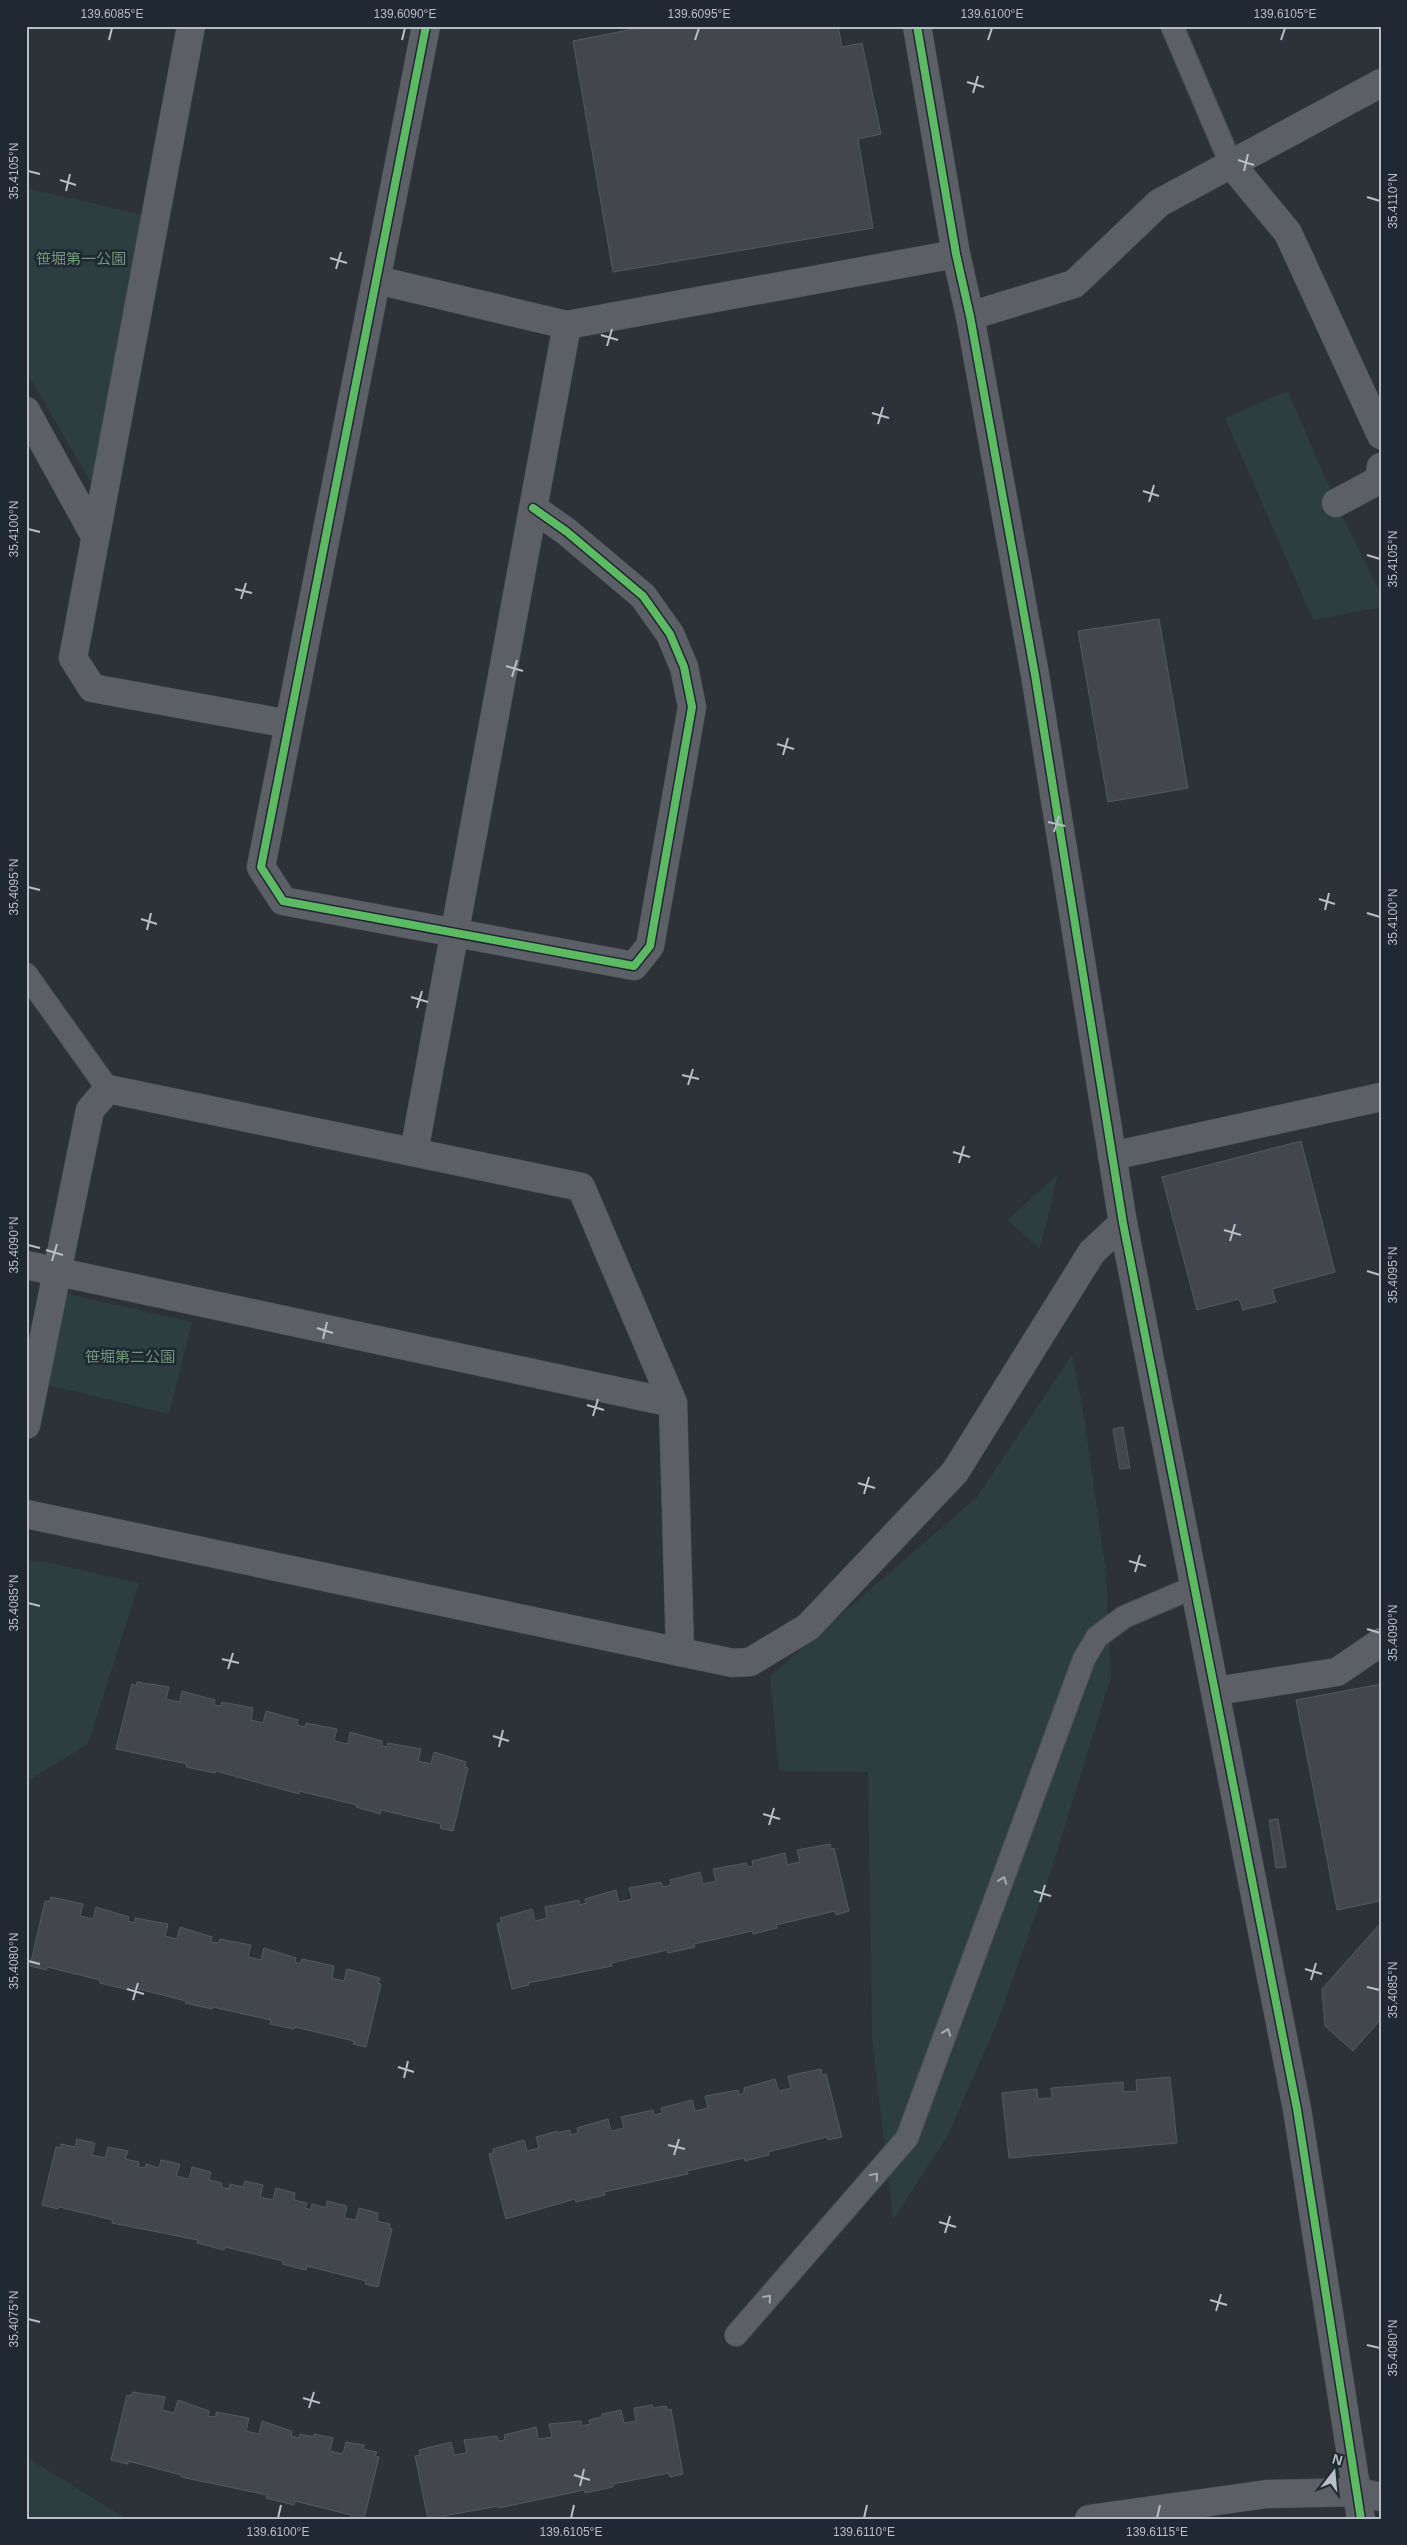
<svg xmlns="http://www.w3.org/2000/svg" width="1407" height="2545" font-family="Arial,'Noto Sans JP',sans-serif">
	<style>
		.green { fill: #2c3e40 }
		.building { fill: #43474d; stroke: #545960 }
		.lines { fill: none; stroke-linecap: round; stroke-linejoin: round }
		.service-casing { stroke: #4a4e53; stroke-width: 24 }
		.minor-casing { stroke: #4a4e53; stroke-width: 29 }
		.tertiary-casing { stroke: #4a4e53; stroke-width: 29 }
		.service { stroke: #5c6066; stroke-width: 22 }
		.minor { stroke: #5c6066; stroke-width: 28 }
		.tertiary { stroke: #5c6066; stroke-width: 28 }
		.cycleway-casing { stroke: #202833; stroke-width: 11 }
		.cycleway { stroke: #5cba63; stroke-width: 8 }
		.oneway { stroke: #a5abb4 }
		.ticks { fill: none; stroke: #b7bec8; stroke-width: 2 }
		.labels { text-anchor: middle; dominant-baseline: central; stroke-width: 5; stroke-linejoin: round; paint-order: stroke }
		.park-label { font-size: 15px; fill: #71977a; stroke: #202833 }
		.neatline { fill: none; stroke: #b7bec8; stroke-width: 2 }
		.ticks-label { font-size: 12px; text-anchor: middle; fill: #b7bec8 }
	</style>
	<rect width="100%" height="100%" fill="#2c3238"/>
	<g class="green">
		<polygon points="26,188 144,215 93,486 26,371"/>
		<polygon points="1288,391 1336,503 1381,595 1381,607 1313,620 1225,418"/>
		<polygon points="1058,1174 1040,1249 1007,1220"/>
		<polygon points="64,1293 192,1322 169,1414 39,1383"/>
		<polygon points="1072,1355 1083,1409 1106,1573 1111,1677 1048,1880 997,2023 948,2135 893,2220 872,2037 868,1772 779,1771 770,1676 977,1497"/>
		<polygon points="26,1560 46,1562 139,1583 88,1744 26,1782"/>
		<polygon points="26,2457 127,2519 26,2519"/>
	</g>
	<g class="building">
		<polygon points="648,26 838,26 842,47 862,43 881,134 858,139 873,228 613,272 573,41"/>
		<polygon points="1159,619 1188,788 1108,802 1078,631"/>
		<polygon points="1301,1141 1335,1272 1272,1289 1276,1302 1243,1310 1239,1299 1197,1310 1162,1177"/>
		<polygon points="1123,1427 1130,1468 1120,1469 1113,1429"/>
		<polygon points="137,1682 169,1687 166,1699 180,1702 182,1691 215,1700 214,1705 221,1706 222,1702 253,1708 251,1720 263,1723 266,1711 298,1720 297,1725 305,1727 306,1723 337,1729 334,1741 348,1744 350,1732 382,1741 382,1746 387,1747 388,1743 421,1749 418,1761 431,1764 434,1752 466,1762 465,1767 468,1768 453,1831 440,1828 441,1824 381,1810 380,1814 356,1807 357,1805 299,1791 299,1794 216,1771 215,1773 186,1767 187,1764 116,1749 132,1684 136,1686"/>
		<polygon points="1381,1684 1381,1901 1337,1910 1296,1700"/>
		<polygon points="1278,1819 1286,1867 1276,1868 1269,1820"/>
		<polygon points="830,1844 831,1849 834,1848 849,1911 836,1915 835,1911 776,1925 777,1928 753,1934 752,1931 694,1944 695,1947 668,1953 667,1950 611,1963 612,1966 528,1983 529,1985 512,1989 497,1924 502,1922 500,1918 532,1909 535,1921 547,1918 545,1907 579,1900 580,1905 586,1903 585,1899 616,1890 619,1902 632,1899 629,1888 661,1882 663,1887 671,1885 670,1880 700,1872 703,1884 716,1881 713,1869 746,1863 748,1867 753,1866 752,1861 785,1853 787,1865 800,1862 797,1850"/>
		<polygon points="51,1897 83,1904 80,1916 93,1919 96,1907 129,1917 128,1921 135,1923 135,1918 168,1924 165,1936 177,1939 180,1927 212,1937 211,1942 218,1943 220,1939 251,1945 248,1957 261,1960 264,1948 296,1958 295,1962 300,1964 302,1959 334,1966 332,1978 344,1981 347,1969 380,1978 378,1983 381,1984 366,2047 353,2044 354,2041 295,2027 294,2029 270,2024 271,2020 213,2007 212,2009 185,2003 186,2001 130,1987 129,1990 100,1983 100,1980 47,1967 47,1970 30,1966 45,1901 50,1901"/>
		<polygon points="1379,1925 1381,1927 1381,2019 1353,2051 1325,2026 1322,1989"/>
		<polygon points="821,2069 822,2075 826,2074 842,2137 828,2140 827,2137 768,2152 769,2155 745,2161 744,2158 687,2171 688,2174 604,2192 605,2195 576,2202 575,2199 506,2219 489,2154 493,2153 493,2149 524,2140 527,2151 539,2148 536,2137 557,2131 557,2133 570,2130 571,2135 578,2133 577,2128 608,2119 611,2131 624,2128 621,2117 653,2110 654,2115 662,2113 661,2108 692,2100 695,2111 708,2108 705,2096 738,2090 739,2095 744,2093 744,2088 775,2079 779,2091 791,2088 788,2076"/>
		<polygon points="1170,2077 1177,2143 1009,2158 1002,2093 1037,2089 1038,2099 1052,2098 1051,2088 1123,2082 1123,2092 1137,2091 1136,2080"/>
		<polygon points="77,2139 95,2143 92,2155 105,2158 108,2147 128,2151 125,2159 139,2162 138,2167 145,2168 146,2164 159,2168 161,2160 180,2164 176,2176 189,2179 192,2167 211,2172 209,2180 222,2183 221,2187 229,2189 230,2184 243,2187 245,2181 263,2185 260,2197 273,2200 276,2188 295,2193 294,2200 307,2203 305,2208 311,2210 312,2204 326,2208 327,2201 347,2206 344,2218 356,2220 359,2208 378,2213 377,2221 390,2224 389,2228 392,2229 378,2287 365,2284 366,2281 307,2266 306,2270 282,2264 283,2261 225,2247 224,2250 197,2243 198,2240 112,2223 113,2220 59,2207 58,2209 42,2205 56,2147 61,2148 61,2144 75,2147"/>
		<polygon points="133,2392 165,2397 162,2410 174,2413 178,2400 209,2411 208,2416 216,2417 216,2412 249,2418 246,2431 259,2434 262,2421 292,2431 291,2436 299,2438 300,2434 314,2437 314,2434 333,2438 330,2451 343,2454 346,2442 364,2445 363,2449 377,2452 375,2456 379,2457 364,2519 351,2519 351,2515 295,2501 294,2505 266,2498 267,2495 181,2477 181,2475 128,2461 128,2464 111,2460 127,2395 131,2396"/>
		<polygon points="652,2405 653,2408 666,2406 667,2410 671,2409 683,2474 670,2477 669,2473 613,2484 613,2487 585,2493 584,2490 499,2508 498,2506 444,2516 444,2519 428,2519 415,2456 420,2455 419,2450 451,2442 454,2455 467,2453 464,2440 497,2436 498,2441 505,2440 504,2435 536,2427 538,2439 552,2437 549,2424 581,2421 582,2426 590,2424 589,2420 602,2417 602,2414 621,2410 624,2423 636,2421 634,2408"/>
	</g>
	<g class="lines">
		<g class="service-casing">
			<g id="service">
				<polyline points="1172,26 1231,164"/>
				<polyline points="26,974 108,1089"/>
				<polyline points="736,2335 907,2138 1084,1659 1097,1637 1124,1617 1194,1587"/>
			</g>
		</g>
		<g class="minor-casing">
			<g id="minor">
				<polyline points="191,26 73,658 92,688 289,724"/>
				<polyline points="426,26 261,867 283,901 634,966 650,946 692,707 684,667 670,634 643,596 567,532 533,508"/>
				<polyline points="1231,164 1288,233 1381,435"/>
				<polyline points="377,280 567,325 956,254"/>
				<polyline points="970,316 1074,284 1159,203 1381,83"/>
				<polyline points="26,411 95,536"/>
				<polyline points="1336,503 1379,480 1381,467"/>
				<polyline points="414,1152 567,325"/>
				<polyline points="1112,1156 1381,1097"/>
				<polyline points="26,1265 673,1403"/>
				<polyline points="26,1425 90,1110 108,1089 581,1187 673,1403 680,1652"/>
				<polyline points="26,1514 680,1652 733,1663 750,1662 808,1627 955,1472 1092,1252 1123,1223"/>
			</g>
		</g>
		<g class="tertiary-casing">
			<g id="tertiary">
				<polyline points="917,26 956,254 970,316 1035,675 1123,1223 1297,2109 1361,2519"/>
				<polyline points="1216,1691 1337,1672 1381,1642"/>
				<polyline points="1089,2519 1267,2494 1358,2492 1381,2497"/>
			</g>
		</g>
		<use href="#service" class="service"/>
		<use href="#minor" class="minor"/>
		<use href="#tertiary" class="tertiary"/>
		<g class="cycleway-casing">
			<g id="cycleway">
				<polyline points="426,26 261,867 283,901 634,966 650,946 692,707 684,667 670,634 643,596 567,532 533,508"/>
				<polyline points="917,26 956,254 970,316 1035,675 1123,1223 1297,2109 1361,2519"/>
			</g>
		</g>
		<use href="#cycleway" class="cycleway"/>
	</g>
	<defs><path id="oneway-chevron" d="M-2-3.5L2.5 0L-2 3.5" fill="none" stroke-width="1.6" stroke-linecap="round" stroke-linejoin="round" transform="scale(1.25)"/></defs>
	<g class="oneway">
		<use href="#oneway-chevron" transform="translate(1003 1880) rotate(-70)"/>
		<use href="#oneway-chevron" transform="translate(947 2032) rotate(-70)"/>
		<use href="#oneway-chevron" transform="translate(875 2176) rotate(-49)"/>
		<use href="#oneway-chevron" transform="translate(768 2298) rotate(-49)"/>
	</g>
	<path class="ticks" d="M109,40L112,28M402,40L405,28M695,40L699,28M988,40L992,28M1281,40L1285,28M967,82L984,87M973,93L978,76M1238,160L1254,165M28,171L40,174M1244,171L1248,154M60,180L76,185M66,191L70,174M1367,197L1380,201M330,258L347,263M336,269L341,252M601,335L618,340M607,346L612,329M872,413L889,418M878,424L883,407M1143,491L1159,496M1149,502L1154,485M28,529L40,532M1367,555L1380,559M235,589L252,593M241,599L246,583M506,666L523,671M512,677L517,660M777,744L794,749M783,755L788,738M1048,822L1065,826M1054,832L1059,816M28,887L40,890M1319,899L1335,904M1325,910L1329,893M1367,913L1380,917M141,919L157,924M147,930L151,913M411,997L428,1002M417,1008L422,991M682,1075L699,1079M688,1085L693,1069M953,1152L970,1157M959,1163L964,1146M1224,1230L1241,1235M1230,1241L1235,1224M28,1245L40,1248M46,1250L63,1255M52,1261L57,1244M1367,1271L1380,1275M317,1328L333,1333M323,1339L327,1322M587,1405L604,1410M593,1416L598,1399M858,1483L875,1488M864,1494L869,1477M1129,1561L1146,1566M1135,1572L1140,1555M28,1603L40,1606M1367,1629L1380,1633M222,1659L239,1663M228,1669L233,1653M493,1736L509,1741M499,1747L503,1730M763,1814L780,1819M769,1825L774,1808M1034,1891L1051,1896M1040,1902L1045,1885M28,1961L40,1964M1305,1969L1322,1974M1311,1980L1316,1963M1367,1987L1380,1990M127,1989L144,1994M133,2000L138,1983M398,2067L414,2072M404,2078L408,2061M668,2145L685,2149M674,2155L679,2139M939,2222L956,2227M945,2233L950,2216M1210,2300L1227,2305M1216,2311L1221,2294M28,2319L40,2322M1367,2345L1380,2348M303,2398L320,2403M309,2408L314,2392M574,2475L590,2480M580,2486L584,2469M278,2518L281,2505M571,2518L574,2505M864,2518L867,2505M1157,2518L1160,2505"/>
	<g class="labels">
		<g class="park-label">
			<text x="81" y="258">笹堀第一公園</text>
			<text x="130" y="1356">笹堀第二公園</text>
		</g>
	</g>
	<rect width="1407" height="2545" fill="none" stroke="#202833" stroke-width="55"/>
	<g transform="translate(1334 2472) rotate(16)" stroke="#202833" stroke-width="4" paint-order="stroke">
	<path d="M0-4L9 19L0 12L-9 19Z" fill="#b7bec8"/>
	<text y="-8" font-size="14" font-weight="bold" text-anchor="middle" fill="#b7bec8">N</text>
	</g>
	<rect x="28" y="28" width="1352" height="2490" class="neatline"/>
	<g class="ticks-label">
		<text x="112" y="18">139.6085°E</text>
		<text x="405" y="18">139.6090°E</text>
		<text x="699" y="18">139.6095°E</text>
		<text x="992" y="18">139.6100°E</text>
		<text x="1285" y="18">139.6105°E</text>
		<text transform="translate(14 171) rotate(-90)" y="4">35.4105°N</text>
		<text transform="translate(1393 201) rotate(-90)" y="4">35.4110°N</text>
		<text transform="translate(14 529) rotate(-90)" y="4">35.4100°N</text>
		<text transform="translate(1393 559) rotate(-90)" y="4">35.4105°N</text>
		<text transform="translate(14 887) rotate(-90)" y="4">35.4095°N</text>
		<text transform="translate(1393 917) rotate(-90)" y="4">35.4100°N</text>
		<text transform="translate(14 1245) rotate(-90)" y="4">35.4090°N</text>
		<text transform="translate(1393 1275) rotate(-90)" y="4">35.4095°N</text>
		<text transform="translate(14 1603) rotate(-90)" y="4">35.4085°N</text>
		<text transform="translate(1393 1633) rotate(-90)" y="4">35.4090°N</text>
		<text transform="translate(14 1961) rotate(-90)" y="4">35.4080°N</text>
		<text transform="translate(1393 1990) rotate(-90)" y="4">35.4085°N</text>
		<text transform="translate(14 2319) rotate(-90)" y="4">35.4075°N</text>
		<text transform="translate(1393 2348) rotate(-90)" y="4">35.4080°N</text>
		<text x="278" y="2536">139.6100°E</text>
		<text x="571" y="2536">139.6105°E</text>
		<text x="864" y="2536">139.6110°E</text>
		<text x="1157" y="2536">139.6115°E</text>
	</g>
</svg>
